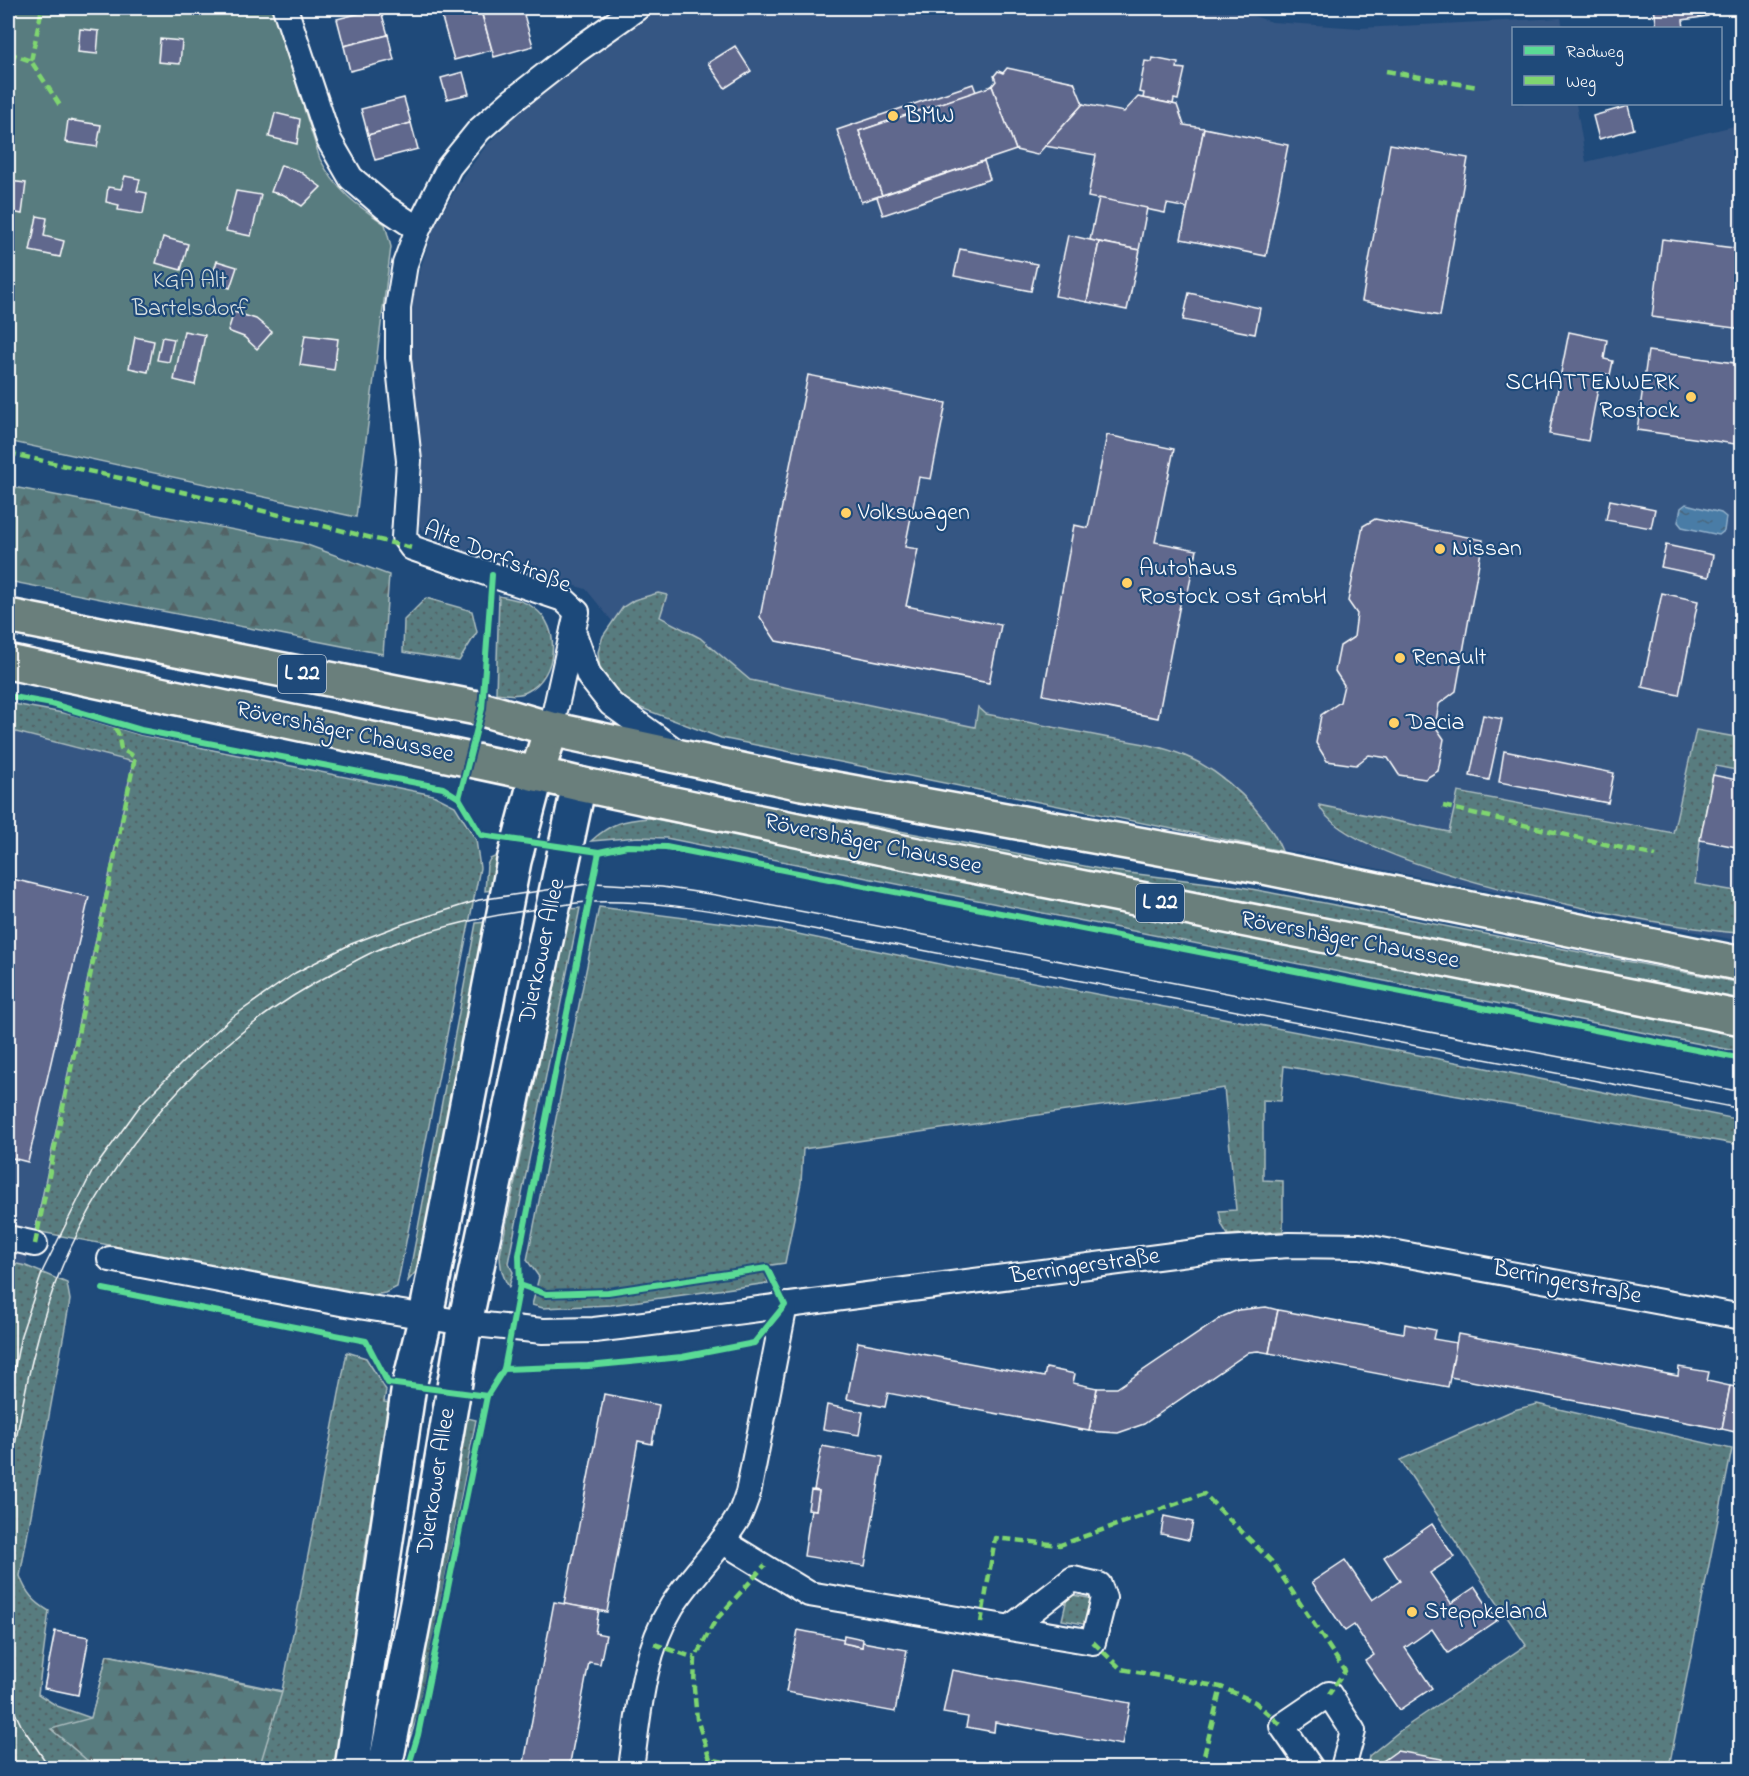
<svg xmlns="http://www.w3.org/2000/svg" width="1749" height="1776" font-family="'Indie Flower',sans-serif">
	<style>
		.built { fill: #365683 }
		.grass { fill: url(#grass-dots); stroke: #acbdbf; stroke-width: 1.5 }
		.forest { fill: url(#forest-firs); stroke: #acbdbf; stroke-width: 1.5 }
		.garden { fill: #587b7f; stroke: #acbdbf; stroke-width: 1.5 }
		.water { fill: url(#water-ripples); stroke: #92b0ca; stroke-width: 1.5 }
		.building { fill: #60688d; stroke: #fff; stroke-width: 1.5 }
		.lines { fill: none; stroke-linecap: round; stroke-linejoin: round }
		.street-casing { stroke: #fff; stroke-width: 28 }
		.secondary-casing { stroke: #fff; stroke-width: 38 }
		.primary-casing { stroke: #fff; stroke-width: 38 }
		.highway-casing { stroke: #fff; stroke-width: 38 }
		.street { stroke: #1f4a7a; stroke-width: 24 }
		.secondary { stroke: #1f4a7a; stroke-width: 33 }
		.primary { stroke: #6b7f7c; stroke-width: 33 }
		.highway { stroke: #6b7f7c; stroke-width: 33 }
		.tram { stroke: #fff; stroke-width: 1.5 }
		.quiet { stroke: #7fd670; stroke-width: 4.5; stroke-dasharray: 9 4.5; stroke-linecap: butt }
		.cycleway-casing { stroke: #1f4a7a; stroke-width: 10 }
		.cycleway { stroke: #5adb95; stroke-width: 6 }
		.poi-dot { fill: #ffd166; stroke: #1f4a7a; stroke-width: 2 }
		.labels { text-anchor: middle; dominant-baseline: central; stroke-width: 4.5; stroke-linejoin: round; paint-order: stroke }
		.shield { fill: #1f4a7a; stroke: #bcc9d7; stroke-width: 1.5 }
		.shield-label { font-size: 22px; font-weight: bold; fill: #fff }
		.poi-label { font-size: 24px; fill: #fff; stroke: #1f4a7a; text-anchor: start }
		.park-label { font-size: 24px; fill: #d5dedf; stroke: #1f4a7a }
		.street-label { font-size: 24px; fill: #fff; stroke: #1f4a7a }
	</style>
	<defs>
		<pattern id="grass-dots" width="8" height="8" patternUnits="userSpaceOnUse" patternTransform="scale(1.5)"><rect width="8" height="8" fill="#587b7f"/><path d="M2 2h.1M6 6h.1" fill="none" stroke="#526466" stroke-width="1.8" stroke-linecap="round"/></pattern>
		<pattern id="forest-firs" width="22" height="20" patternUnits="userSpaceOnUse" patternTransform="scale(1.5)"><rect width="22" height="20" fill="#587b7f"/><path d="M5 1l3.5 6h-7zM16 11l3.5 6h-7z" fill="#526466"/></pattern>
		<pattern id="water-ripples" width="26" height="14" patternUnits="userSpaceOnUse" patternTransform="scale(1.5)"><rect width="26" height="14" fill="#497ca6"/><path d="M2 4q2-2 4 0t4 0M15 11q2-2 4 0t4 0" fill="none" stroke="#4a667e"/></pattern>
	</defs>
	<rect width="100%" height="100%" fill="#1f4a7a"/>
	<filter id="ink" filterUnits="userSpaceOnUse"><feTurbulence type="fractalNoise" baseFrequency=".0167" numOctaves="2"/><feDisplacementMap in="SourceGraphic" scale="12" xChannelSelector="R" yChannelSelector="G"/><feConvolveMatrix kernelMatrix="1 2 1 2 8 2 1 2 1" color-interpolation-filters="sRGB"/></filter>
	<g filter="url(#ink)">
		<g class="built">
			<polygon points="660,8 1228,8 1272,22 1360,28 1561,18 1563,28 1514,28 1514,104 1576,104 1586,162 1738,125 1741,142 1741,941 721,738 598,652 603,636 612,621 586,589 465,554 431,540 417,523 419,498 418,421 408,341 415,286 432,232 459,183 486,146 531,101"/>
			<polygon points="8,729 133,761 26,1266 8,1262"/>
		</g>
		<g class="grass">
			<path d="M658,593L667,595L660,617L700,638L750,680L975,727L978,707L986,714C1027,722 1068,730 1109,738C1134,742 1162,746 1185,756C1224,772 1266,812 1282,851L721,738L617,699L600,671L598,652L603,636L623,607L634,600Z"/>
			<path d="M499,596C512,599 524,600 534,608C562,627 557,676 528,691C518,697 506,694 496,693Z"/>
			<polygon points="426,598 472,611 477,632 459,661 403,652 404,620"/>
			<polygon points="8,703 74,715 140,735 433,795 455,806 476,840 480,868 397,1287 385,1293 372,1295 35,1231 133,762 8,730"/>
			<path d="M1696,730L1741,738V771L1716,766L1713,775L1700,840L1695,884L1741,892V933C1669,929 1346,870 1319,805L1449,832L1458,792L1673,833Z"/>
			<polygon points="637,781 1105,870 1241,887 1741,983 1741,1004 1232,904"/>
			<path d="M649,818L852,856L1741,1032V1052L666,838L638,837L591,841C611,823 623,820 649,818Z"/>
			<polygon points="499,855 493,890 485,891 487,865 490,859"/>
			<polygon points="599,907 779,930 959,968 1471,1065 1741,1120 1741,1145 1284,1066 1281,1101 1263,1100 1263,1180 1283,1181 1283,1231 1228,1235 1222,1225 1219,1211 1236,1210 1224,1088 803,1149 801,1183 785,1263 607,1289 548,1291 536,1289 539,1277 527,1260"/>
			<path d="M580,908L508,1263L513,1272L509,1287C502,1276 500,1267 500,1255L570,909Z"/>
			<polygon points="486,922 418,1269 408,1281 476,923"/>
			<path d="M8,1262L26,1266L67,1283L70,1300L20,1576C26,1593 34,1602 49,1611L38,1694L57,1706L91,1718L107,1655L282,1691L347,1352L366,1358L386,1390L384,1402L390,1403L364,1557L338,1768H8Z"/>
			<polygon points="766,1272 768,1283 611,1305 543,1308 532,1305 535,1294 547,1298 608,1296"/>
			<polygon points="1537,1404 1732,1449 1669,1767 1652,1765 1651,1768 1367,1768 1369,1756 1401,1730 1526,1645 1400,1460 1514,1410"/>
			<polygon points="467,1418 476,1420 420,1709 400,1768 392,1768 411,1703"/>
			<polygon points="1068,1594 1094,1599 1088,1625 1062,1620"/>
		</g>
		<g class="forest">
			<polygon points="8,486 302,543 389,575 383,654 8,581"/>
			<polygon points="107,1655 282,1692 259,1768 96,1768 51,1729 91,1718"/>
		</g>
		<path class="garden" d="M8,8H272L320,159C336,190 356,205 385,224L391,247L356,517L8,441Z"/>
		<polygon class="water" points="1686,504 1721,513 1726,517 1724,531 1719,535 1682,527 1678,522 1681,508"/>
		<g class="building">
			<polygon points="8,8 14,8 10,29 8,29"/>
			<polygon points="380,8 388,35 344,46 337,19"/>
			<polygon points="480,8 492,50 454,60 442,18"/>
			<polygon points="506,8 522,8 533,46 494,57 482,14"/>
			<polygon points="1654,8 1707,8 1708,16 1683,20 1684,28 1657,28"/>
			<polygon points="80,29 99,31 97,54 78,52"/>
			<polygon points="1742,30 1742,73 1735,32"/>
			<polygon points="388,35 394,60 350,71 344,46"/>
			<polygon points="160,39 182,41 180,64 158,62"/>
			<polygon points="735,46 751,71 725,88 708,63"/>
			<polygon points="1153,58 1178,63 1177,68 1185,69 1178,100 1174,99 1173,104 1143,98 1144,93 1139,92 1145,61 1152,62"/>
			<polygon points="1007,68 1074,82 1083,104 1037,155 1016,150 992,86 996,81 994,76 998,71 1003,73"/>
			<polygon points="463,72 469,94 447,99 441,78"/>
			<polygon points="973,84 976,92 859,131 882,195 861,202 837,130"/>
			<polygon points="992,86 1016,150 882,195 859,131"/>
			<polygon points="1138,97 1177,105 1184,125 1204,128 1188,208 1167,204 1165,213 1088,197 1096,155 1045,146 1083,104 1124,112"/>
			<polygon points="404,98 411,123 368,135 361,109"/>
			<polygon points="1628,106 1634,129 1599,139 1593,116"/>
			<polygon points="275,113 300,119 297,144 269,137"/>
			<polygon points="68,120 101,125 97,147 65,142"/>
			<polygon points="411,123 418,149 375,160 368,135"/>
			<polygon points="1204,128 1288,145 1266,256 1181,239"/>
			<polygon points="1390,144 1468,158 1440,316 1362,301"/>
			<polygon points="984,161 990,179 883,215 877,197"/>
			<polygon points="281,165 299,171 321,187 302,206 284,195 271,192"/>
			<polygon points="125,176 140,179 137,191 147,193 143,214 118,210 119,205 106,202 108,187 121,189"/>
			<polygon points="8,181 26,183 22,214 8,211"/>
			<polygon points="236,191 261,195 251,236 226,231"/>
			<polygon points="1099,198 1147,208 1139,250 1090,240"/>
			<polygon points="37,216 47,218 44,236 64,241 60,257 30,251"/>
			<polygon points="1068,235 1099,242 1087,302 1055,296"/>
			<polygon points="163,237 188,244 181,270 156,263"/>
			<polygon points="1662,239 1742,249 1742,329 1652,317"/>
			<polygon points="1099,242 1140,250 1127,310 1087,302"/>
			<polygon points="960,249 1037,264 1031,291 954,276"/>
			<polygon points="217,261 237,267 230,288 210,282"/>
			<polygon points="1189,293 1260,308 1255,334 1183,320"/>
			<polygon points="234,312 256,319 272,332 257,349 244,337 228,331"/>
			<polygon points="184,331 205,335 195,385 174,380"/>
			<polygon points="1569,332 1607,340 1604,359 1613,361 1610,375 1601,373 1588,441 1549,434"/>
			<polygon points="305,335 338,339 334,370 300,365"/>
			<polygon points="135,337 154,341 148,372 129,368"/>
			<polygon points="162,337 174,339 169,362 157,360"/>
			<polygon points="1648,351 1742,364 1742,445 1637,430"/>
			<polygon points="808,375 946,403 931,479 919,477 905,547 918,549 906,606 1001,625 989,683 776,641 760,617"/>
			<polygon points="1107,435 1174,449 1155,542 1197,550 1187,596 1182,594 1158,718 1043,695 1074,525 1088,528"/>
			<polygon points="1610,500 1655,509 1651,528 1606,520"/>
			<polygon points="1375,519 1483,540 1456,691 1439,704 1435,726 1444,739 1438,771 1425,779 1399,775 1388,758 1369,755 1356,765 1327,761 1316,743 1321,715 1340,702 1344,685 1335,671 1340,646 1354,637 1357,614 1348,601 1363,526"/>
			<polygon points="1666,545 1713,555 1709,577 1661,567"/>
			<polygon points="1662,593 1698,601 1679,695 1642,687"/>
			<polygon points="1483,715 1502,719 1489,780 1470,776"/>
			<polygon points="1504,751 1614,773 1608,803 1499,782"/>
			<polygon points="1713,775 1742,781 1742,848 1700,840"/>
			<polygon points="8,878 89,897 28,1162 8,1157"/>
			<polygon points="1266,1307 1278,1310 1269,1353 1258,1351 1249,1352 1144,1424 1118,1433 1089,1431 1097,1388 1117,1388 1224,1316 1238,1310"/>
			<polygon points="1278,1310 1404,1333 1405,1324 1435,1330 1433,1339 1457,1343 1448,1387 1269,1353"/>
			<polygon points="1458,1334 1678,1376 1679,1367 1709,1372 1707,1381 1730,1386 1722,1429 1450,1377"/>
			<polygon points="858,1342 1044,1377 1046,1368 1075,1374 1073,1383 1097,1388 1089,1431 888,1393 885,1407 847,1399"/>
			<polygon points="1730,1386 1742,1388 1742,1437 1735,1432 1722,1429"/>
			<polygon points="604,1394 659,1405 652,1444 638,1441 607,1612 564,1604"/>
			<polygon points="827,1405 863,1412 859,1435 823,1429"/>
			<polygon points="822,1446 883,1457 865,1566 804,1556 811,1509 816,1510 819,1491 814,1490"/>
			<polygon points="811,1490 819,1491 816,1510 808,1509"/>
			<polygon points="1164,1516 1193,1522 1189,1540 1161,1534"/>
			<polygon points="1432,1524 1454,1557 1430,1573 1451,1603 1475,1587 1497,1620 1448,1653 1432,1629 1405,1648 1432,1688 1399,1710 1365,1661 1374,1655 1354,1625 1345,1631 1312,1582 1345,1560 1372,1600 1400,1581 1384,1557"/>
			<polygon points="554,1602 599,1610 595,1633 606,1635 600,1664 589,1662 569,1768 523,1768"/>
			<polygon points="798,1630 844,1639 843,1643 862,1647 862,1642 907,1650 895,1712 786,1692"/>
			<polygon points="55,1631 89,1637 78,1695 44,1688"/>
			<polygon points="844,1635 863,1639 862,1647 843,1643"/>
			<polygon points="952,1670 1130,1703 1122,1745 995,1722 994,1732 966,1727 968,1717 943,1713"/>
			<polygon points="1397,1751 1442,1759 1440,1768 1373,1768"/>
		</g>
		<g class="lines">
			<g class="street-casing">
				<g id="street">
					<polyline points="285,8 329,140 351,178 385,207 418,229"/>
					<polyline points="573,631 589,676 611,704 680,754"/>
					<polyline points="551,729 577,612 563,599 412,548 404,537 409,461 398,358 398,307 405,264 418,229 449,167 479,130 512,101 576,51 637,8"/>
					<polyline points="8,1238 35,1244"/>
					<polyline points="110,1259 346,1304 465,1323 543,1331 594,1330 636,1325 1211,1250 1289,1245 1360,1246 1742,1317"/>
					<polyline points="722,1541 809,1594 1093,1642 1104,1598 1099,1585 1073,1579 1011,1627"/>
					<path d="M631,1768C639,1713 642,1655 672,1606C692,1575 719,1550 738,1518C742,1511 745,1501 748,1493L785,1305"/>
					<polyline points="1311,1768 1282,1726 1329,1694 1353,1731 1343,1768"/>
				</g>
			</g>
			<g class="secondary-casing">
				<g id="secondary">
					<polyline points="352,1768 409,1386 426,1316 514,861 537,774"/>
					<polyline points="383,1768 388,1752 420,1588 465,1323 579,784"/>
				</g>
			</g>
			<g class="primary-casing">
				<g id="primary">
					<polyline points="551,729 537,774 579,784 892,850 1742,1018"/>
					<polyline points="551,729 802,783 1264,867 1742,964"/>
				</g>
			</g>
			<g class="highway-casing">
				<g id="highway">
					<polyline points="8,616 482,709 551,729"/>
					<polyline points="8,662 537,774"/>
				</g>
			</g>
			<use href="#street" class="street"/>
			<use href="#secondary" class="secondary"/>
			<use href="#primary" class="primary"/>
			<use href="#highway" class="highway"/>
			<g class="tram">
				<polyline points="8,1402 21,1335 43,1270 92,1172 142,1103 192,1053 231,1018 295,973 351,944 403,924 479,900 594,883 662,887 716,895 1742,1092"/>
				<path d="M8,1484C22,1406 35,1323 69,1251C125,1131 221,1030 339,970C353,962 367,954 382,948C432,928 485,916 538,909C555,907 573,902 591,902C646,900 703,909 756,918L1742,1109"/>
				<polyline points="8,1698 21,1725 50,1768"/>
			</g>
			<g class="quiet">
				<polyline points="8,53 31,61 61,107"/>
				<polyline points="31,61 42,8"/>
				<polyline points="1386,71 1477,87"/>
				<polyline points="8,453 227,502 412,548"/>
				<polyline points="1443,806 1656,856"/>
				<polyline points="35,1244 135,757 121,749 118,733 111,721"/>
				<polyline points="981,1623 995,1538 1060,1545 1204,1494 1274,1564 1345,1671 1329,1694"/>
				<polyline points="1093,1642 1121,1669 1221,1687 1255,1702 1282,1726"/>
				<polyline points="654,1644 695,1658"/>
				<polyline points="710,1759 697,1719 694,1688 695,1658 715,1621 765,1565"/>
				<polyline points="707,1768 710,1759 751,1768"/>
				<polyline points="1201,1768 1221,1687"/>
			</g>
			<g class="cycleway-casing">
				<g id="cycleway">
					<polyline points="8,696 52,704 141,730 443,788 459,798 481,835 599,852 627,846 666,847 1742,1059"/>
					<polyline points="459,798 482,709 492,575"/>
					<polyline points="103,1289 366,1341 388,1383 487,1396"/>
					<polyline points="504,1369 588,1366 682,1357 754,1343 785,1305 767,1268 608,1292 546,1294 520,1285"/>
					<polyline points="408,1768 418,1735 487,1396 504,1369 520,1285 519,1255 599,852"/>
				</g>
			</g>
			<use href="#cycleway" class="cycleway"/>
		</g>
	</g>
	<g class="poi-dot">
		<circle cx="893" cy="116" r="6"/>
		<circle cx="1691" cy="397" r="6"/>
		<circle cx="846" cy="513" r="6"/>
		<circle cx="1440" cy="549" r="6"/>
		<circle cx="1127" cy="583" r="6"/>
		<circle cx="1400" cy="658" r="6"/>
		<circle cx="1394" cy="723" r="6"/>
		<circle cx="1412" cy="1612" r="6"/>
	</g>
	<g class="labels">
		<g class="shield">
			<rect x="278" y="655" width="48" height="38" rx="4.5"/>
			<rect x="1136" y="884" width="48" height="38" rx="4.5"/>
		</g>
		<g class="shield-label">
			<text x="302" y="674">L 22</text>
			<text x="1160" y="903">L 22</text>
		</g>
		<g class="poi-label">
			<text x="905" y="116">BMW</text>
			<text x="1679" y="383" text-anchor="end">SCHATTENWERK<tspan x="1679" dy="28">Rostock</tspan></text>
			<text x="858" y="513">Volkswagen</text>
			<text x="1452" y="549">Nissan</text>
			<text x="1139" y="569">Autohaus<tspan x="1139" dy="28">Rostock Ost GmbH</tspan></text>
			<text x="1412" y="658">Renault</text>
			<text x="1406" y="723">Dacia</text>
			<text x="1424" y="1612">Steppkeland</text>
		</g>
		<g class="park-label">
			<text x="190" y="281">KGA Alt<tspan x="190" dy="28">Bartelsdorf</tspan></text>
		</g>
		<g class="street-label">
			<text transform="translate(497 558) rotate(22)">Alte Dorfstraße</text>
			<text transform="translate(345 733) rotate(12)">Rövershäger Chaussee</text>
			<text transform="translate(873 845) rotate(12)">Rövershäger Chaussee</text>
			<text transform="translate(1350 941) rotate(11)">Rövershäger Chaussee</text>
			<text transform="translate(543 951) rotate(-78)">Dierkower Allee</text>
			<text transform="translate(1085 1267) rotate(-8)">Berringerstraße</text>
			<text transform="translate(1567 1283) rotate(11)">Berringerstraße</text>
			<text transform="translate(437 1481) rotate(-81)">Dierkower Allee</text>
		</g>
	</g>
	<rect width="1749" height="1776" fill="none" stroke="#1f4a7a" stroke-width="30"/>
	<rect x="15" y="15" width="1719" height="1746" fill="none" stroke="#fff" stroke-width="2" filter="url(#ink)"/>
	<rect x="1512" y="27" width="210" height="78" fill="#1f4a7a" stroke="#7992af" stroke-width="1.5"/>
	<rect x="1524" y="46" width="30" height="9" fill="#5adb95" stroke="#7992af" stroke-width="1.5"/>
	<text x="1566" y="57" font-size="18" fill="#ffffff">Radweg</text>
	<rect x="1524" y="76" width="30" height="9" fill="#7fd670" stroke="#7992af" stroke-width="1.5"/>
	<text x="1566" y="87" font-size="18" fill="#ffffff">Weg</text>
</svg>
